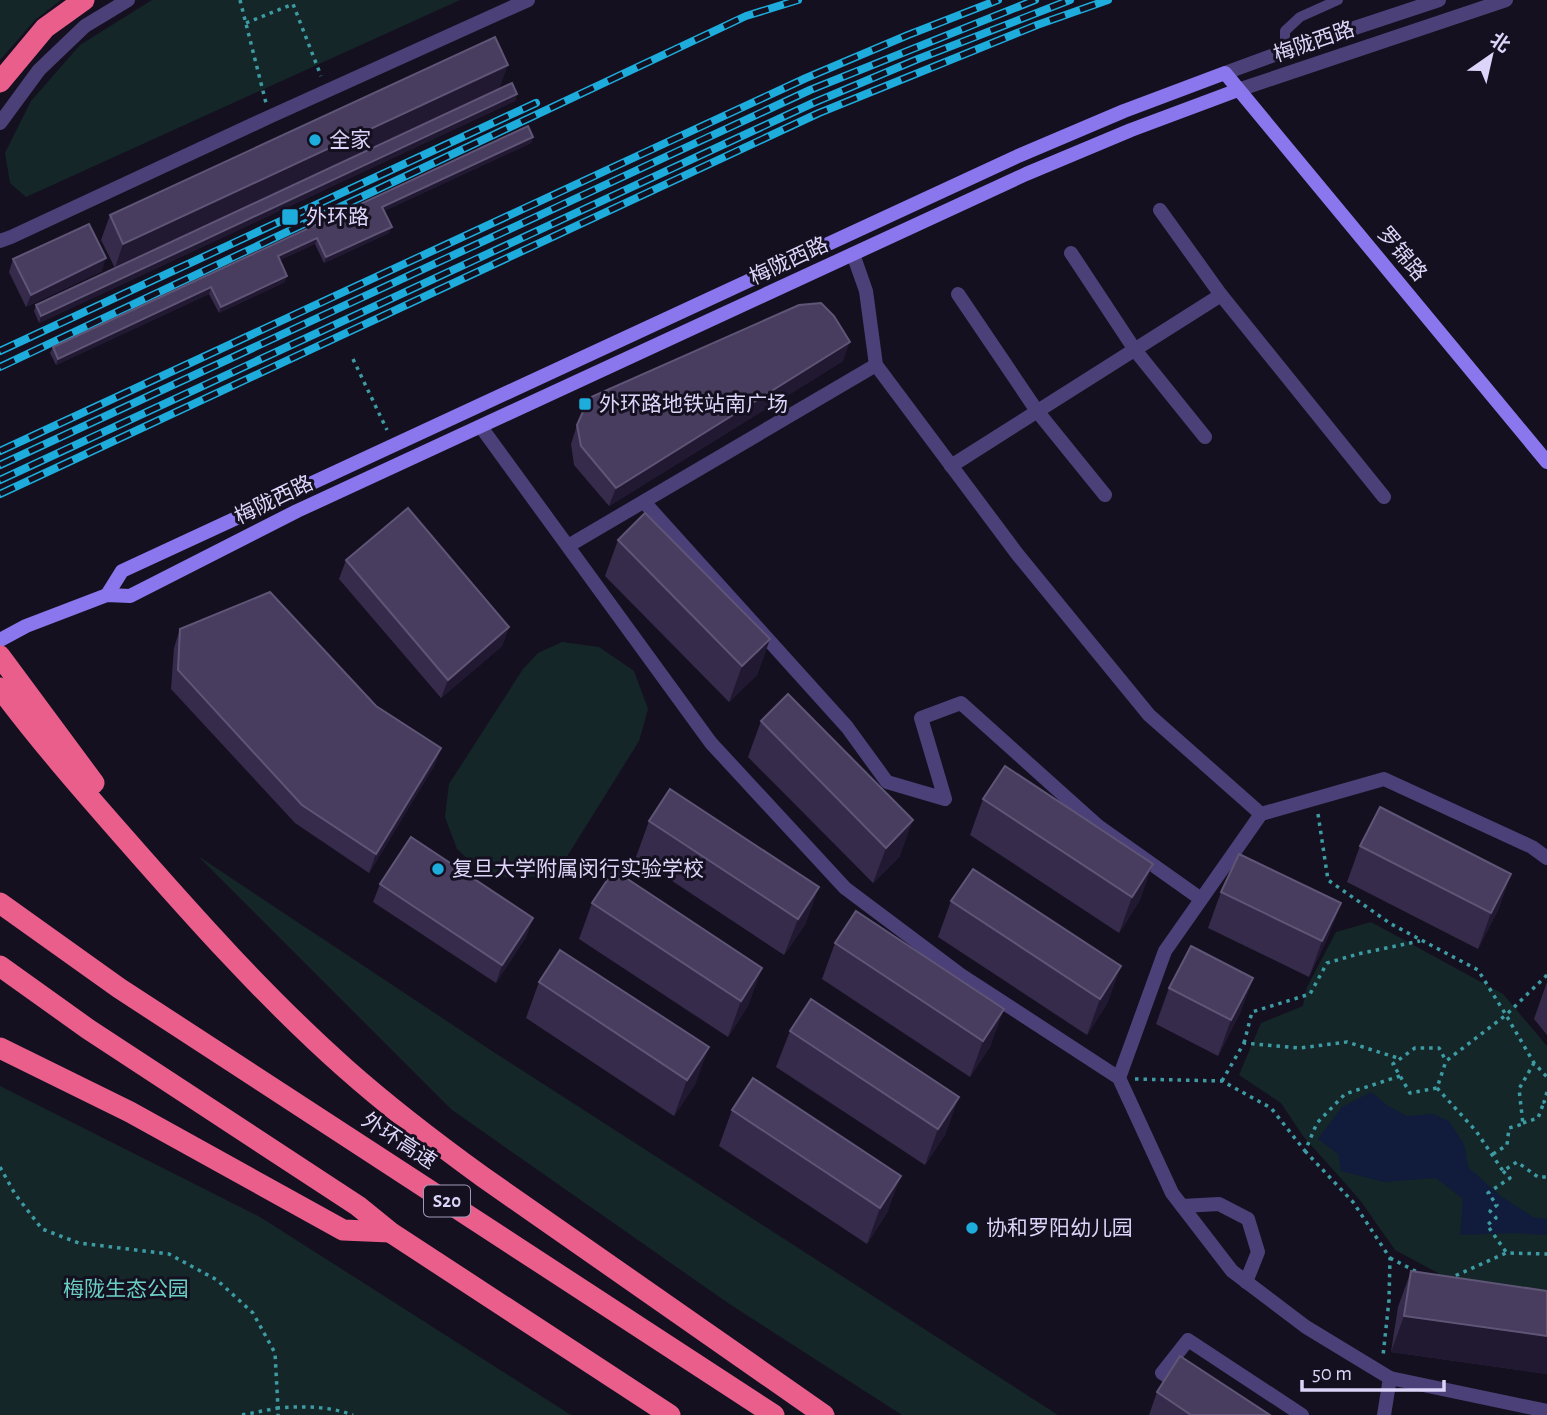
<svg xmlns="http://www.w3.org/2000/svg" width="1547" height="1415" font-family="'Alegreya Sans','Noto Sans SC',sans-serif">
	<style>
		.green { fill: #142628 }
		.water { fill: #111b3c }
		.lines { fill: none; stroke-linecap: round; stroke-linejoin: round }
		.path { stroke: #3d9ba3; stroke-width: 3.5; stroke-dasharray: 3.5 5; stroke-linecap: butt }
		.lane { stroke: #4b4178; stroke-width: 10 }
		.street { stroke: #4b4178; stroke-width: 14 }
		.secondary { stroke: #8b77ed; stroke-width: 14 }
		.highway { stroke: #ea5e8c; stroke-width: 21 }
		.rail-casing { stroke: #1dacdc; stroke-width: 8 }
		.rail { stroke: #15101f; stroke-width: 5; stroke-dasharray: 16; stroke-linecap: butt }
		.wall { fill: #362b4b }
		.shaded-wall { fill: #211832 }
		.building { fill: #483d5e; stroke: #5f5576; stroke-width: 2 }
		.poi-dot { fill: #1dacdc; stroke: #15101f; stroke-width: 2.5 }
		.labels { text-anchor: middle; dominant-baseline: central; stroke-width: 6; stroke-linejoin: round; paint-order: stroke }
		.shield { fill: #15101f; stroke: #a199b8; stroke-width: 2 }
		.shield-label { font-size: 19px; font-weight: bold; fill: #ddd4f9 }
		.street-label { font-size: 21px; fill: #ddd4f9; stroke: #15101f }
		.poi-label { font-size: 21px; fill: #ddd4f9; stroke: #15101f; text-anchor: start }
		.park-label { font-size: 21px; fill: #69cfc5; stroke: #15101f }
	</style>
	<rect width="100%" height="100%" fill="#15101f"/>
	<g class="green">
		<polygon points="0,0 61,0 35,20 0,60"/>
		<polygon points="152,0 460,0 26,197 10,183 5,153 31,101 80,45"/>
		<polygon points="562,642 599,647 634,671 648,709 639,741 566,858 545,875 512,879 478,869 457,849 445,817 449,784 523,669 538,653"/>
		<polygon points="198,856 492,1051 1058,1415 902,1415 728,1303 452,1110"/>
		<polygon points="1371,922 1503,994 1547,1046 1547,1317 1459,1299 1438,1273 1395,1250 1360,1200 1303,1136 1281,1103 1239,1075 1261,1023 1303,1006 1307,987 1336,932"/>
		<polygon points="0,1086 260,1217 571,1415 0,1415"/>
	</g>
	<polygon class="water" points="1371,1092 1388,1106 1407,1116 1433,1114 1449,1121 1464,1144 1468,1167 1499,1195 1533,1217 1547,1219 1547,1235 1513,1233 1460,1235 1463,1199 1436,1178 1384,1182 1341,1171 1338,1154 1318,1139 1342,1107"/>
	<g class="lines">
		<g class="path">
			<polyline points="240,0 266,103"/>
			<polyline points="246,23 293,4 321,76"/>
			<polyline points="353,359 387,430"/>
			<polyline points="1318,814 1328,880 1391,924 1478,970 1506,1015 1446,1061 1437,1088 1410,1093 1393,1064 1415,1048 1439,1048 1446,1061"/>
			<polyline points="1547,975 1506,1015 1534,1063 1547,1077"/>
			<polyline points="1244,1043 1252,1012 1310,994 1327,963 1358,954 1420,941"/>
			<polyline points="1135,1079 1222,1081 1271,1108 1305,1151 1317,1123 1345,1094 1400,1076"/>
			<polyline points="1222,1081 1244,1043 1300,1048 1347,1042 1401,1059"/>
			<polyline points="1437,1088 1476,1131 1503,1171 1517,1162 1538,1177 1547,1177"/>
			<polyline points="1547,1092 1544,1102 1547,1107"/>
			<polyline points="1523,1123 1538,1118 1544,1102"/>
			<polyline points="1305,1151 1353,1202 1390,1258 1389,1300 1383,1356"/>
			<polyline points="1493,1154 1507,1145 1509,1128 1523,1124 1519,1089 1534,1063"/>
			<path d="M0,1167L15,1194L42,1229L79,1243L169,1254L217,1280L253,1313L275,1353L278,1408C304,1406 328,1406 353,1415"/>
			<polyline points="1503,1171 1510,1178 1488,1193 1497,1205 1490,1211 1496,1218 1487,1225 1506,1252"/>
			<polyline points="1390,1258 1419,1273"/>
			<polyline points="1448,1279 1506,1253 1547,1254"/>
			<polyline points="242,1415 278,1408 278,1415"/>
		</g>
		<polyline class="lane" points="1285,51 1285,31 1300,17 1338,0"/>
		<g class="street">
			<polyline points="1225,73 1285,51 1439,0"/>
			<polyline points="1238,90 1506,0"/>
			<polyline points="0,123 39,70 85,26 128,0"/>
			<polyline points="1160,210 1221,295"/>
			<polyline points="0,241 11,237 269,117 528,0"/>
			<polyline points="1071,253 1135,350 1205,437"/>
			<polyline points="853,254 866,291 876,365 1018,555 1149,715 1261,814"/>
			<polyline points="958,294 1037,411 1105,495"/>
			<polyline points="481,427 711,743 845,888 961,975 1119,1078 1172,1193 1232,1271 1306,1327 1390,1378 1547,1411"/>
			<polyline points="951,466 1221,295 1384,497"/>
			<polyline points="644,502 847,727 887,782 945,799 921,718 961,703 1098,826 1201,899"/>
			<polyline points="568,546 876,365"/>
			<polyline points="1119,1078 1165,951 1261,814 1384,779 1532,847 1547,858"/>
			<polyline points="1182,1206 1219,1204 1248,1219 1258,1252 1246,1282"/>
			<polyline points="1183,1387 1162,1373 1188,1340 1302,1415"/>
			<polyline points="1384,1415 1390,1378"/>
		</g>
		<g class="secondary">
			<polyline points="107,595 122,571 1018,156 1124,111 1225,73 1547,462"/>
			<polyline points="0,640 26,626 107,595 130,596 297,511 1026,174 1131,130 1238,90"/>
		</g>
		<g class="highway">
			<polyline points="0,82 45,28 84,0"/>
			<polyline points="0,656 94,783"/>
			<path d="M0,688C38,739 80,787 122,835C193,916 265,997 346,1069C390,1108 436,1143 483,1177L824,1415"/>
			<polyline points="0,903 119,988 774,1415"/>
			<polyline points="0,966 88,1029 358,1206 390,1232 670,1415"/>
			<polyline points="0,1048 130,1112 343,1230 390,1232"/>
		</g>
		<g class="rail-casing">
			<g id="rail">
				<polyline points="0,351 536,103"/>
				<polyline points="0,367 746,16 798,0"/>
				<polyline points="0,451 806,78 908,35 998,0"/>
				<polyline points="0,465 810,90 1035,0"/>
				<polyline points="0,480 813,103 918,59 1070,0"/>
				<polyline points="0,494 819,113 1037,25 1108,0"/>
			</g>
		</g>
		<use href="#rail" class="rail"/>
	</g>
	<g class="wall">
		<polygon points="500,89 517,94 515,101 39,323 34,311 36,305 115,268 101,240 110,215"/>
		<polygon points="533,137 531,143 384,211 389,233 324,263 315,244 280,260 285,282 219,313 209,294 56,365 50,353 53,347"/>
		<polygon points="13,259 102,271 26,307 9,272"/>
		<polygon points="843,361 609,506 574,465 571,444 577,425"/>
		<polygon points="618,540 770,639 757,675 729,702 605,576"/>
		<polygon points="346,560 509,627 502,646 441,698 339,579"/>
		<polygon points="180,629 376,706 441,748 434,766 369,873 295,823 171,689 174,648"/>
		<polygon points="761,721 900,856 873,883 748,757"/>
		<polygon points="983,799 1140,900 1119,933 970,835"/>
		<polygon points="649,821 806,923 784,955 636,857"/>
		<polygon points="1360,846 1511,874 1498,910 1478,949 1347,882"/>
		<polygon points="380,884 533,918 526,937 496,983 373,902"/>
		<polygon points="1221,892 1341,903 1327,939 1309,977 1208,928"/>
		<polygon points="951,901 1108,1002 1087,1035 938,937"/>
		<polygon points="592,903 749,1004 728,1037 579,939"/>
		<polygon points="835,943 991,1045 970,1077 822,979"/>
		<polygon points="1253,978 1240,1013 1218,1056 1156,1024 1169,988"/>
		<polygon points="539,982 696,1083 674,1116 526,1018"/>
		<polygon points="1547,982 1547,1035 1534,1019"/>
		<polygon points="790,1031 946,1133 925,1165 776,1067"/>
		<polygon points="732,1110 888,1211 867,1244 719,1146"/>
		<polygon points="1411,1271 1547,1291 1547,1374 1391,1352 1398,1307"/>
		<polygon points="1157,1392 1270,1415 1149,1415"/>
	</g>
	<g class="shaded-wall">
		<polygon points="508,65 499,90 115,268 123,244"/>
		<polygon points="517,94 515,101 39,323 41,316"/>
		<polygon points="533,137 531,143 380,213 382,207"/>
		<polygon points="392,227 389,233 324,263 326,257"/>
		<polygon points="317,238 315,244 276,262 278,256"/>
		<polygon points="106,258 102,271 26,307 31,295"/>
		<polygon points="287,276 285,282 219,313 221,307"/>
		<polygon points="211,287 209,294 56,365 58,359"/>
		<polygon points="850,342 843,361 609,506 616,488"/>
		<polygon points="509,627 502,646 441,698 448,680"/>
		<polygon points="770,639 757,675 729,702 742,666"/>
		<polygon points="441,748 434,766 369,873 376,854"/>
		<polygon points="913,820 900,856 873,883 886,848"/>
		<polygon points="1153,864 1140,900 1119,933 1132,897"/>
		<polygon points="1511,874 1498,910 1478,949 1491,913"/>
		<polygon points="819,887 806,923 784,955 798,919"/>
		<polygon points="1341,903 1327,939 1309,977 1322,941"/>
		<polygon points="533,918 526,937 496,983 502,965"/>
		<polygon points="1121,966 1108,1002 1087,1035 1100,999"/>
		<polygon points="762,968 749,1004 728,1037 741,1001"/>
		<polygon points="1253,978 1240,1013 1218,1056 1231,1020"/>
		<polygon points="1004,1009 991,1045 970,1077 983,1041"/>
		<polygon points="709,1047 696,1083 674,1116 687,1080"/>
		<polygon points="959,1097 946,1133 925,1165 938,1129"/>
		<polygon points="901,1176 888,1211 867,1244 880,1208"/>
		<polygon points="1404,1316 1547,1336 1547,1374 1391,1352"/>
	</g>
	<g class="building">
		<polygon points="495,37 508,65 123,244 110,215"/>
		<polygon points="512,83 517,94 41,316 36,305"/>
		<polygon points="528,126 533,137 382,207 392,227 326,257 317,238 278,256 287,276 221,307 211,287 58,359 53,347"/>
		<polygon points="89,224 106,258 31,295 13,259"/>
		<polygon points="821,303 834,316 850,342 616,488 581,446 577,425 589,398 799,305"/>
		<polygon points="408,508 509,627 448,680 346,560"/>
		<polygon points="645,513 770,639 742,666 618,540"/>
		<polygon points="270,592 376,706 441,748 376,854 302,805 178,670 180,629"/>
		<polygon points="788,694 913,820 886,848 761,721"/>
		<polygon points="1005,766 1153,864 1132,897 983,799"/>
		<polygon points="670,789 819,887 798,919 649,821"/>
		<polygon points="1380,807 1511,874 1491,913 1360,846"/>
		<polygon points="411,837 533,918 502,965 380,884"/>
		<polygon points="1239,854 1341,903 1322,941 1221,892"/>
		<polygon points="973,869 1121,966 1100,999 951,901"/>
		<polygon points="614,870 762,968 741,1001 592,903"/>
		<polygon points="856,911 1004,1009 983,1041 835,943"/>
		<polygon points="1191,946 1253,978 1231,1020 1169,988"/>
		<polygon points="560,950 709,1047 687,1080 539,982"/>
		<polygon points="811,999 959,1097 938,1129 790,1031"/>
		<polygon points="753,1078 901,1176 880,1208 732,1110"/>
		<polygon points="1411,1271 1547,1291 1547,1336 1404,1316"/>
		<polygon points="1180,1356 1270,1415 1191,1415 1157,1392"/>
	</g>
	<g class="poi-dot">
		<circle cx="315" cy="140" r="7"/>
		<rect x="281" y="208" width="18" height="18" rx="3.5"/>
		<rect x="578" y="397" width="14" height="14" rx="3.5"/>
		<circle cx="438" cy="869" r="7"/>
		<circle cx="972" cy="1228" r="7"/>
	</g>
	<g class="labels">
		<rect class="shield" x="424" y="1185.5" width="46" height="31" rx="5"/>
		<g class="shield-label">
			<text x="447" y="1201">S20</text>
		</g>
		<g class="street-label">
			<text transform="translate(1314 42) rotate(-19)">梅陇西路</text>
			<text transform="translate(1402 254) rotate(50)">罗锦路</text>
			<text transform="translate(789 261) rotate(-25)">梅陇西路</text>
			<text transform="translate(274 500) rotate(-26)">梅陇西路</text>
			<text transform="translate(399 1141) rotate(33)">外环高速</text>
		</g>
		<g class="poi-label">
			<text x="329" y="140">全家</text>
			<text x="306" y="217">外环路</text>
			<text x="599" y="404">外环路地铁站南广场</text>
			<text x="452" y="869">复旦大学附属闵行实验学校</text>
			<text x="986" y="1228">协和罗阳幼儿园</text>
		</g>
		<g class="park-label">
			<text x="126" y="1289">梅陇生态公园</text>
		</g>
	</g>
	<g transform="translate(1491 56) rotate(34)" stroke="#15101f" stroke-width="5" paint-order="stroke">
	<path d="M0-5L12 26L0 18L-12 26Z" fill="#ddd4f9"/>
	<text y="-10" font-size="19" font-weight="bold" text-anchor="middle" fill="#ddd4f9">北</text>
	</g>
	<path d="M1302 1380v10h142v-10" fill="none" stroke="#ddd4f9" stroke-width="3.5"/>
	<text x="1312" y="1380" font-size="21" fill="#ddd4f9" stroke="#15101f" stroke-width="5" paint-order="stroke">50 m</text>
</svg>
